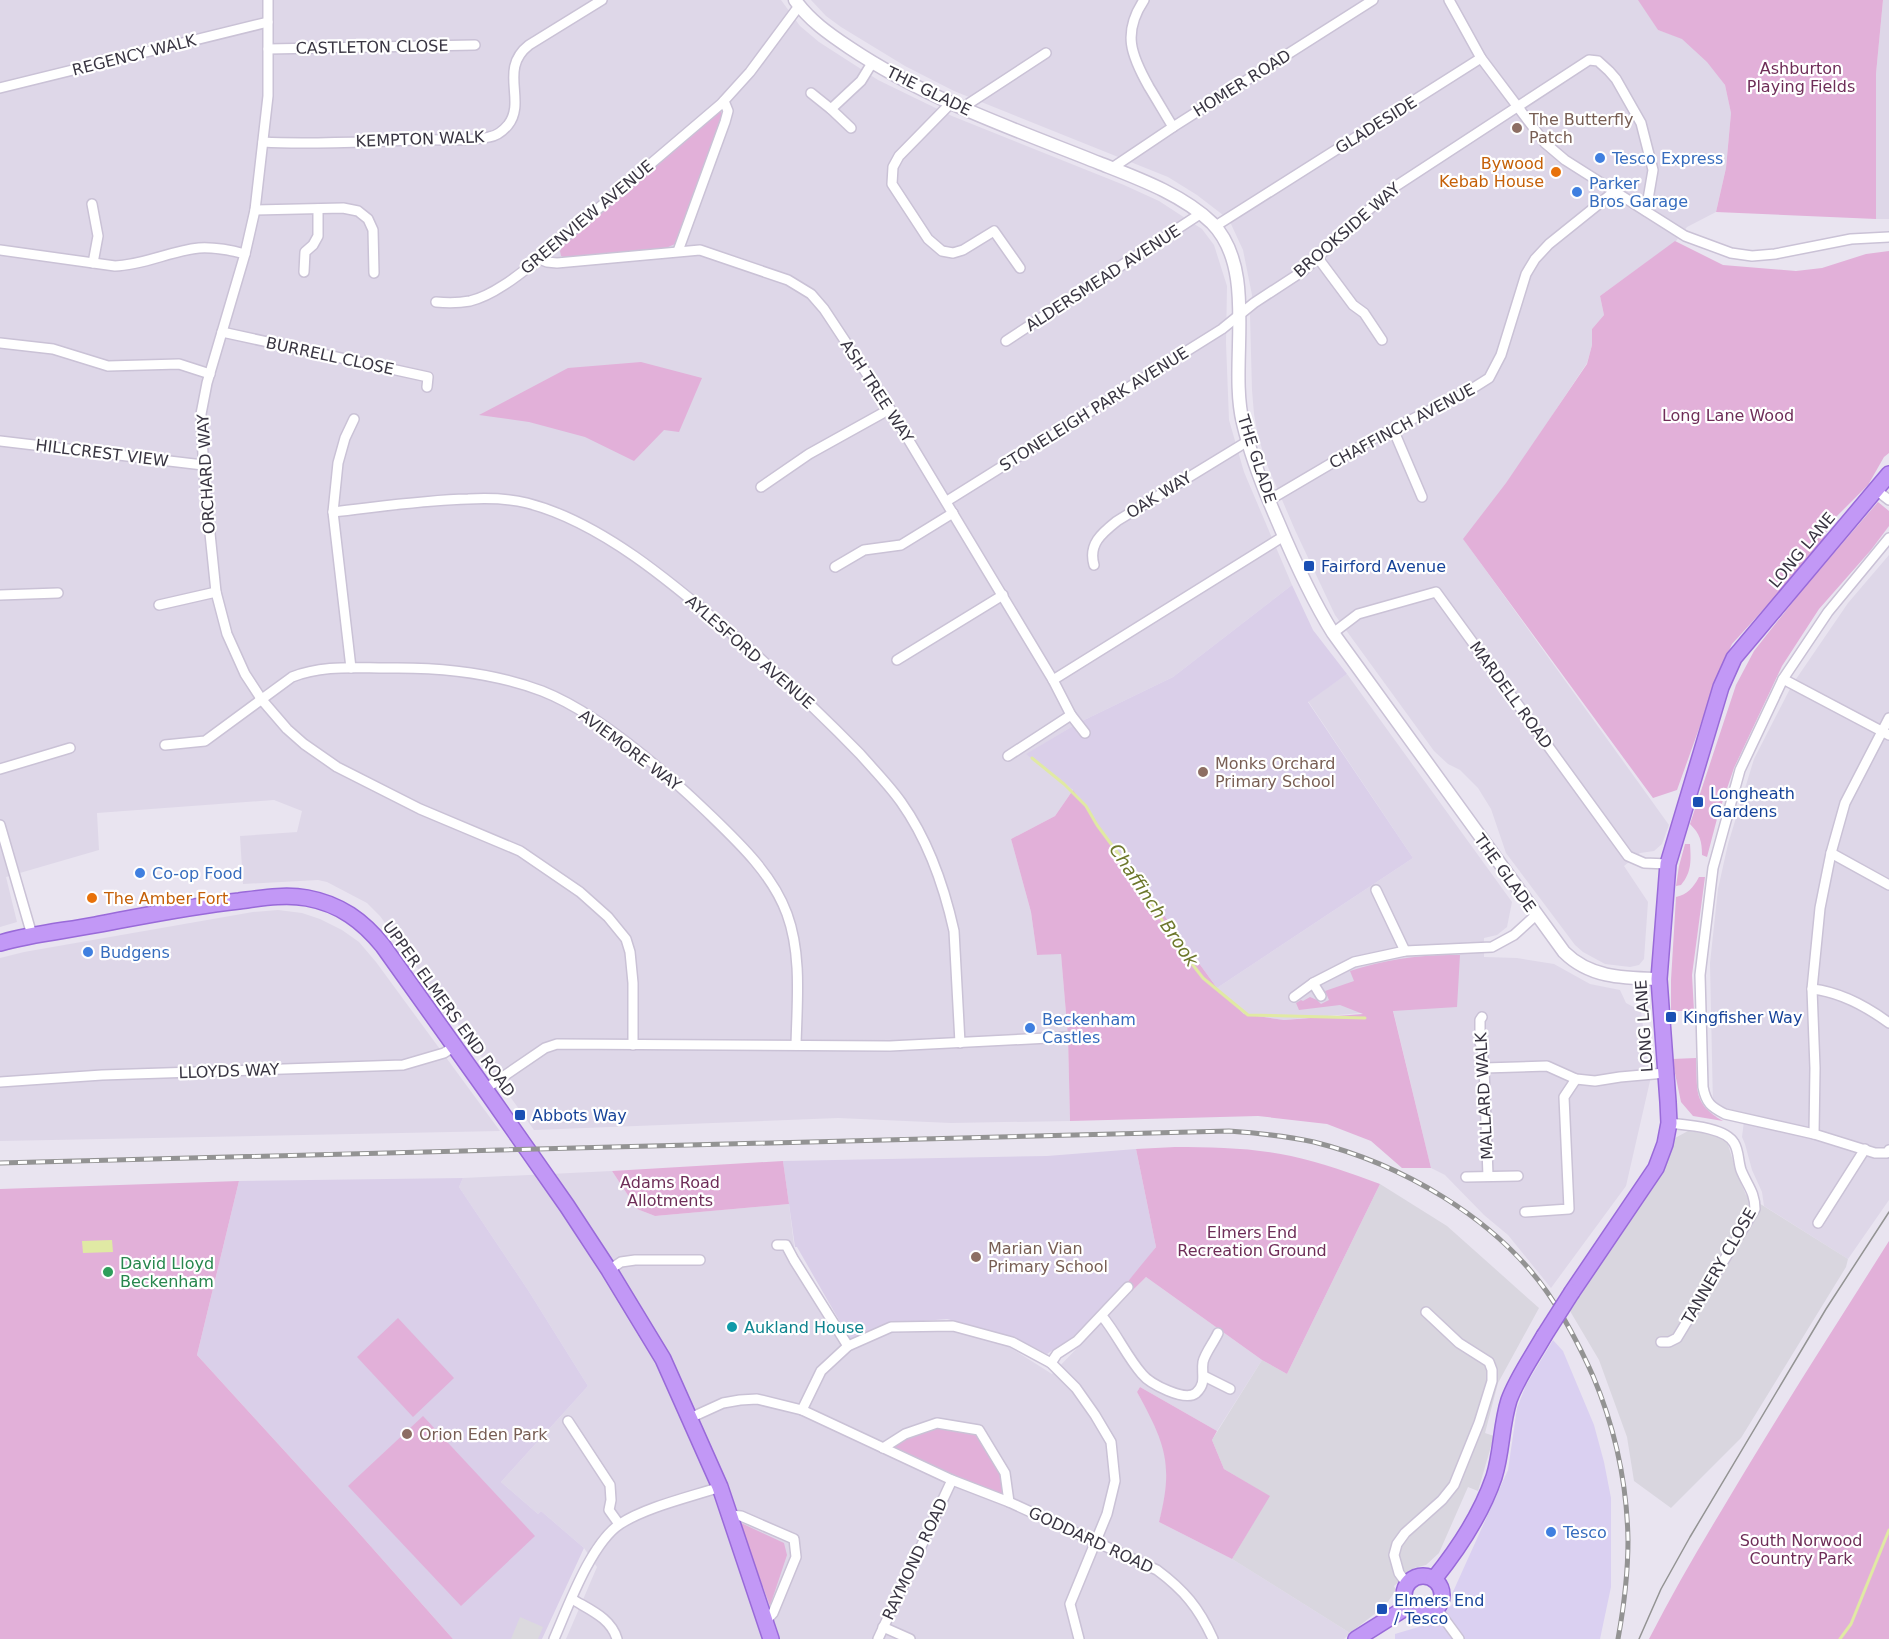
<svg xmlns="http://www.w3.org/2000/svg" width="1889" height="1639" font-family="'DejaVu Sans',sans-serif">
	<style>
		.residential { fill: #ded7e8 }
		.commercial { fill: #dad0f1 }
		.industrial { fill: #d9d6df }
		.education { fill: #dacfe9 }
		.green { fill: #e2b0d9 }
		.parking { fill: #dbd9de }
		.water { fill: #e0e9a4 }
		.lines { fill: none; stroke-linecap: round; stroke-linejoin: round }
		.stream { stroke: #e0e9a4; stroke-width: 3 }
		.minor-casing { stroke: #cac2d6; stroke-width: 12 }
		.tertiary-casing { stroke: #cac2d6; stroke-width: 15 }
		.primary-casing { stroke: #996ad9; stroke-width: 18 }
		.minor { stroke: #fff; stroke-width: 9 }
		.tertiary { stroke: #fff; stroke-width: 12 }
		.primary { stroke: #c298f6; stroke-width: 15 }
		.tram { stroke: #939393; stroke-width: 1.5 }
		.rail-casing { stroke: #939393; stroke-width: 5 }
		.rail { stroke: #fff; stroke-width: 3; stroke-dasharray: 9; stroke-linecap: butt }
		.primary-bridge-casing { stroke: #996ad9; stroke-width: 18; stroke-linecap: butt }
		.primary-bridge { stroke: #c298f6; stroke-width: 15 }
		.education-dot { fill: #8d6e63; stroke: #fff; stroke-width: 2 }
		.shop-dot { fill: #3f7fe0; stroke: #fff; stroke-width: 2 }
		.food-dot { fill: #e8710a; stroke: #fff; stroke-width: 2 }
		.transit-dot { fill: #1a4fb4; stroke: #fff; stroke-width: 2 }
		.leisure-dot { fill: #2e9e5b; stroke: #fff; stroke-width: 2 }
		.culture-dot { fill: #0f9aa8; stroke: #fff; stroke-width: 2 }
		.labels { text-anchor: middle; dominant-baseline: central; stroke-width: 4.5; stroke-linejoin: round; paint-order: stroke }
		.street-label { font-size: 16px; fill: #393542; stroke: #fff }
		.park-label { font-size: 16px; fill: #6e2d58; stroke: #fff }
		.education-label { font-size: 16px; fill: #785e54; stroke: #fff; text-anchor: start }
		.shop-label { font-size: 16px; fill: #366cbe; stroke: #fff; text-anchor: start }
		.food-label { font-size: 16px; fill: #c56008; stroke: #fff; text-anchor: end }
		.transit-label { font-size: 16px; fill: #164399; stroke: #fff; text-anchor: start }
		.leisure-label { font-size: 16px; fill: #27864d; stroke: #fff; text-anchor: start }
		.culture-label { font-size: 16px; fill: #0d838f; stroke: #fff; text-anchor: start }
		.water-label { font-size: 18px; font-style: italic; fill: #6d782c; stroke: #fff }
	</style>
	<rect width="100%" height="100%" fill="#e9e4f0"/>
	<g class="residential">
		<polygon points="0,0 781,0 800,26 819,42 878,80 952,116 1124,185 1159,201 1202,229 1214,245 1227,286 1226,343 1229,420 1244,472 1292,585 1173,677 1078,723 1027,754 1073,790 1055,816 1011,839 1031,912 1037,955 1061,953 1068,1037 1070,1121 951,1123 838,1118 534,1130 380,916 367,903 327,882 318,880 243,884 240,836 297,832 302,811 274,800 97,813 99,850 6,877 17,922 0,927"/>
		<polygon points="811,0 1639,0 1658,30 1682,38 1708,62 1725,85 1731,113 1726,168 1716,212 1687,227 1676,241 1600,296 1604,315 1592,329 1592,345 1587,363 1507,483 1464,540 1669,825 1662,844 1654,851 1640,853 1624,866 1648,902 1644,959 1639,965 1630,967 1605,964 1583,952 1575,945 1506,853 1491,809 1478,788 1460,770 1448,764 1434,751 1335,615 1295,530 1265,460 1257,431 1254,414 1252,390 1250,316 1252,295 1243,250 1231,224 1223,215 1197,195 1168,177 954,91 905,66 841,27 826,16"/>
		<polygon points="1883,0 1889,0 1889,219 1876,219 1876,74"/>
		<polygon points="1889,555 1889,1200 1848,1259 1764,1206 1762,1192 1752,1170 1745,1144 1742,1137 1745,1113 1713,1106 1710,963 1718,889 1728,844 1754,759 1792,685 1848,603"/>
		<polygon points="1347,674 1512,902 1507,927 1497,935 1484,938 1484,957 1517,958 1554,964 1590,984 1620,990 1626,1003 1641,1011 1650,1081 1626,1186 1551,1288 1508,1235 1484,1215 1445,1175 1431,1168 1393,1010 1284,1020 1244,1014 1217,988 1413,858 1308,701"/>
		<polygon points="278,910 302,913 320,919 342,930 359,942 376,962 500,1131 0,1141 0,958 24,952 253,912"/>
		<polygon points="612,1171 637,1209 655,1216 789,1204 797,1270 848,1350 888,1332 951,1331 1006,1345 1052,1374 1146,1277 1262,1360 1217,1431 1140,1387 1137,1392 1155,1424 1164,1447 1167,1470 1165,1500 1159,1522 1232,1559 1350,1633 1344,1639 566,1639 597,1567 584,1548 541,1511 538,1514 501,1482 588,1386 528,1290 459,1187 463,1178"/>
	</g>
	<polygon class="commercial" points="1553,1340 1563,1351 1594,1425 1604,1462 1611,1498 1611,1587 1600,1639 1395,1639 1395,1634 1432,1623 1454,1603 1452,1594 1508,1470 1517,1408 1526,1385"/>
	<g class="industrial">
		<polygon points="1688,1131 1717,1135 1727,1141 1736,1171 1746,1195 1848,1259 1846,1267 1741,1438 1671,1508 1634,1481 1627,1437 1599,1360 1570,1311 1661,1169 1675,1138"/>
		<polygon points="1380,1184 1447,1226 1539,1308 1498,1383 1485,1433 1494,1436 1478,1491 1468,1487 1439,1553 1426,1565 1414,1568 1394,1586 1396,1590 1385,1606 1350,1633 1232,1559 1269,1496 1224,1469 1212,1440 1262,1360 1287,1374"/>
	</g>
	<g class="education">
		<polygon points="1292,585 1313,630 1347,674 1308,702 1413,858 1217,988 1073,790 1026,754 1078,723 1173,677"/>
		<polygon points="1136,1149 1156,1247 1141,1267 1121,1289 1073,1337 1047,1354 1014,1337 947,1319 887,1324 851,1341 797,1247 795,1247 783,1161 1047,1156"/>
		<polygon points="463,1178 459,1187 528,1290 588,1386 501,1482 538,1514 541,1511 584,1548 542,1639 453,1639 343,1515 197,1355 239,1181"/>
	</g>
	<g class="green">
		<polygon points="1638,0 1883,0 1876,74 1876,219 1716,212 1726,168 1731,113 1725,85 1707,62 1682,39 1658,30"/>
		<polygon points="721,111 722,118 675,244 666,248 566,258 561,256 560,251 564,244 719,112"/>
		<polygon points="1675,241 1723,265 1796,271 1822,268 1866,254 1889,251 1889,453 1884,457 1868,485 1828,525 1823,544 1732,644 1720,670 1677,790 1653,798 1463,539 1506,483 1587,364 1592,345 1592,329 1604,315 1600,296"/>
		<polygon points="641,362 702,378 679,432 664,430 634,461 585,437 529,422 479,415 568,368"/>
		<path d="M1878,502L1889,511V526L1871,550L1819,609L1782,666L1734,768L1718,815L1707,857L1702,855C1702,841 1700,834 1690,824L1736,685L1754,651L1803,589Z"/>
		<path d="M1073,790L1217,988L1244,1014L1284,1020L1363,1014L1340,1005L1299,1010L1296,1003L1301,1000L1303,1001L1310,997L1317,1000L1321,1004L1329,1000L1325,991L1354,981L1350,971C1386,959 1422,954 1460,955L1457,1007L1393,1011L1431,1168H1402L1371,1141L1327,1124L1258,1116L1070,1121L1068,1037L1061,954L1037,955L1031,912L1011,839L1055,816Z"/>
		<path d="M1685,844H1690C1691,860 1692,872 1681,885L1676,886L1679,866Z"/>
		<path d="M1699,877H1705L1692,975L1694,1011H1671V980L1676,897C1688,894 1693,888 1699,877Z"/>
		<path d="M1696,1058C1698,1091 1692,1103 1723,1121L1693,1116L1681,1102L1672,1059Z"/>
		<path d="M1175,1147C1214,1147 1254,1148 1291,1156C1322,1163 1351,1173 1380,1184L1287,1374L1262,1360L1146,1277L1132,1291L1125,1285L1156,1247L1136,1149Z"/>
		<polygon points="783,1161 789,1204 655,1216 637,1209 612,1171"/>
		<polygon points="239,1181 197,1355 343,1515 453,1639 0,1639 0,1189"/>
		<path d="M1889,1241V1639H1649C1672,1594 1697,1551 1723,1508C1776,1418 1833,1330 1889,1241Z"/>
		<polygon points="398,1318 454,1378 413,1417 357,1357"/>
		<path d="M1140,1387L1217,1431L1212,1440L1224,1469L1270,1496L1232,1559L1159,1522C1174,1464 1165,1443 1137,1392Z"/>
		<polygon points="423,1416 535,1536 461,1606 348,1486"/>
		<polygon points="937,1423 979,1430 1005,1473 1009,1502 883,1448"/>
		<polygon points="739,1522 784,1543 787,1555 770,1606"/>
	</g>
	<polygon class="parking" points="520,1617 543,1627 538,1639 511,1639"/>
	<polygon class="water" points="112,1240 113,1252 83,1253 82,1241"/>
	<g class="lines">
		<g class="stream">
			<polyline points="1032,758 1064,784 1086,806 1097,825 1140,883 1175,942 1203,978 1248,1015 1365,1018"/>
			<polyline points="1840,1639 1851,1624 1889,1530"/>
		</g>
		<g class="minor-casing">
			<g id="minor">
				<polyline points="268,0 268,96 255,210 245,254 207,383 201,414 204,475 216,592 227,634 245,674 262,700 287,729 304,744 337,767 420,809 520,851 580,892 608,917 626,939 630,952 633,983 633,1045"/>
				<path d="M1144,0C1122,33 1131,55 1149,87C1157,100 1165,114 1173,127"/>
				<polyline points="1449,0 1481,58 1545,143 1565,160 1685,236 1731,253 1752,256 1775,254 1851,239 1889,237"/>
				<polyline points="268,49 475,45"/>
				<polyline points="0,88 268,22"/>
				<polyline points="811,93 831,109 851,128"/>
				<polyline points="951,103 899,156 893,167 892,184 928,239 942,251 953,253 963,250 994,231 1020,268"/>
				<polyline points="962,108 1046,53"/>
				<polyline points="831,109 861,81 872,63"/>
				<path d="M263,142C315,145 368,141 420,140C440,139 470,142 489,137C497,136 503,131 508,125C527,101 498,69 529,45L602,0"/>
				<polyline points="1112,168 1173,127 1373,0"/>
				<polyline points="92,204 98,236 93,263"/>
				<polyline points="255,210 343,208 358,211 368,219 373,230 374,273"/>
				<polyline points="1214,227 1481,58"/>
				<path d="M0,250L115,266C144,265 170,251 199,248C215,247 230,250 245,254"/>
				<polyline points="678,251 725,122 728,111 724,101"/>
				<polyline points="1318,258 1353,305 1364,313 1382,340"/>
				<polyline points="539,259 547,262 557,263 700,250 788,280 811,294 824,309 890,409 1053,680 1071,715 1085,733"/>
				<polyline points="304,272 305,252 313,245 318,236 318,209"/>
				<path d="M436,302C447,303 459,303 470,301C493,296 520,274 539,259L721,104L750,72L799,6"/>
				<polyline points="222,332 428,377 427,387"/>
				<polyline points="1006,341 1200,214"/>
				<polyline points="0,343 53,349 108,366 179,364 210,374"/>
				<polyline points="1393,429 1422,497"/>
				<polyline points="0,441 203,465"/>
				<polyline points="761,487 809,454 890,409"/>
				<polyline points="1876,490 1889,500"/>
				<polyline points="1269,500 1371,440 1470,390 1489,378 1501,355 1526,274 1535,259 1549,244 1615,191"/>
				<polyline points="947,501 1222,329 1254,303 1303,271 1390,190 1589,60 1598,61 1609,71 1616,79 1641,123 1653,170 1646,211"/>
				<path d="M333,512C378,507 423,500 468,499C488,498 507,498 527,503C609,524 688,597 752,651C789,684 825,718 860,754C874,770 889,785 901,802C928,840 944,886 954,931L960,1043"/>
				<path d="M1094,565C1088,544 1102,533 1117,521L1248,441"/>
				<polyline points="835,567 864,550 901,545 953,513"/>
				<polyline points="0,595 58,593"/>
				<polyline points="159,605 216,592"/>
				<polyline points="1333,633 1358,614 1436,592 1628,856 1644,863 1668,864"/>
				<polyline points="897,660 1003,595"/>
				<polyline points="351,668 333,512 338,463 345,438 354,419"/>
				<polyline points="1783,679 1889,735"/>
				<polyline points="1053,680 1284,536"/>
				<polyline points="1889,718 1845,803 1831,853 1820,908 1812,989 1815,1068 1814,1134 1875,1153 1887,1153 1889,1150"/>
				<path d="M165,745L205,741L292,677C322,665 353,668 386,668C438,667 492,672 542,691C598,713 663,770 706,811C737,841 772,873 787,914C802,955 797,1002 796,1045"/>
				<polyline points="1008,756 1071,715"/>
				<polyline points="0,769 70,748"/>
				<polyline points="0,825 32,935"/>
				<polyline points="1831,853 1889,885"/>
				<polyline points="1376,890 1405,951"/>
				<polyline points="1313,983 1321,996"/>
				<path d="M1812,989C1840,992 1866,1006 1889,1023"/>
				<polyline points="1294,997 1313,983 1354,962 1405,951 1492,947 1514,935 1536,915"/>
				<polyline points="1482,1017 1480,1020 1480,1043 1482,1047 1484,1068 1488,1176"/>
				<polyline points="1484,1068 1547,1066 1576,1079 1595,1081 1620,1077 1665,1073"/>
				<polyline points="0,1082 102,1075 403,1065 444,1053 455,1046"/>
				<polyline points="485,1089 545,1048 557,1044 890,1046 1068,1037"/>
				<path d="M1814,1134L1725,1114C1711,1107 1706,1103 1703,1087L1700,975L1713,868L1740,770L1783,679L1828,612L1889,538"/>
				<polyline points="1466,1177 1518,1176"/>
				<polyline points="1525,1212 1569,1209 1564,1097 1576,1079"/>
				<polyline points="1818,1223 1865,1149"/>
				<polyline points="777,1245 786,1245 794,1260 848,1346"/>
				<polyline points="609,1270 621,1262 635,1260 700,1260"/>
				<path d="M1102,1316C1117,1334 1127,1357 1142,1374C1150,1384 1185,1402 1196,1393C1207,1383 1201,1374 1203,1362C1205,1353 1214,1342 1218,1333"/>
				<path d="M1661,1342H1669L1677,1338L1755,1209C1755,1192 1747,1185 1741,1170C1738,1161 1739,1151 1734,1143C1725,1127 1686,1125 1669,1123"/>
				<polyline points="1051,1363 1057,1354 1077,1341 1128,1287"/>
				<polyline points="1204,1376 1230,1389"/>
				<polyline points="802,1410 821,1371 848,1346 891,1327 953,1326 1012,1342 1051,1363 1076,1388 1095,1415 1111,1442 1115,1481 1107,1514 1070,1604 1079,1639"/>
				<path d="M690,1418L723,1403L740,1400L757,1399L802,1410L952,1480L1009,1502L1157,1570C1184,1590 1199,1608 1213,1639"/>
				<polyline points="568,1421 610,1485 611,1500 609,1510 619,1524"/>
				<polyline points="883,1448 905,1434 937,1423 979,1430 1005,1473 1009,1502"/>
				<polyline points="730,1515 741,1516 794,1539 796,1557 773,1613 765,1622"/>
				<polyline points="1407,1584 1399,1573 1394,1555 1397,1544 1405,1533 1442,1500 1454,1485 1479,1423 1492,1381 1492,1370 1489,1362 1459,1343 1426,1312"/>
				<path d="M572,1599C590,1610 611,1618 617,1639"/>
				<polyline points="1437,1609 1459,1639"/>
				<polyline points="883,1627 910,1639"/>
				<path d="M554,1639C568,1607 591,1543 620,1524C646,1507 690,1497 720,1487"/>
				<polyline points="878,1639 952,1480"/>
			</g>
		</g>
		<g class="tertiary-casing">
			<path id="tertiary" d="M795,0C809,20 829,34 850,48C926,99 1014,129 1099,163C1137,178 1182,194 1212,223C1259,271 1228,363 1243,423C1251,457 1264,490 1278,522C1294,560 1311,598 1333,633L1564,952C1590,978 1623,978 1659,979"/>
		</g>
		<g class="primary-casing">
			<g id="primary">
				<path d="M0,943C31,934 63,931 95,925C143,916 191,906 239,901C262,898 285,894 307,898C340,904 363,921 383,946L485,1089L567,1206L609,1270L663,1359L720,1487L771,1639"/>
				<polyline points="1572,1292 1656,1168 1665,1144 1669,1123 1668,1102 1659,979 1668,864 1721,687 1734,658 1889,474"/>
				<circle cx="1423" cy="1595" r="19"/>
				<path d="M1434,1579C1459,1548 1481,1515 1494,1477C1502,1452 1501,1425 1509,1400C1517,1378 1532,1357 1544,1336"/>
				<polyline points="1356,1639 1407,1607"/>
			</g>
		</g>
		<use href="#minor" class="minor"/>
		<use href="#tertiary" class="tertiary"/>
		<use href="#primary" class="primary"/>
		<polyline class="tram" points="1639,1639 1661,1589 1690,1537 1826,1309 1889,1212"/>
		<g class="rail-casing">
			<path id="rail" d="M0,1163L1229,1131C1257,1133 1286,1136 1314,1142C1402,1164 1495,1218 1547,1292C1565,1318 1580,1347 1593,1376C1615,1428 1627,1483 1628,1540C1628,1573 1624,1606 1618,1639"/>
		</g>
		<use href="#rail" class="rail"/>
		<g class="primary-bridge-casing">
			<polyline id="primary-bridge" points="1544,1336 1572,1292"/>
		</g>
		<use href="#primary-bridge" class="primary-bridge"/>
	</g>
	<g class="education-dot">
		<circle cx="1517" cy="128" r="6"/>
		<circle cx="1203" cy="772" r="6"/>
		<circle cx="976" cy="1257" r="6"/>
		<circle cx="407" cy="1434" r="6"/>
	</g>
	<g class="shop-dot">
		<circle cx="1600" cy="158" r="6"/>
		<circle cx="1577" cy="192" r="6"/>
		<circle cx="140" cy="873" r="6"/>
		<circle cx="88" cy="952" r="6"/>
		<circle cx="1030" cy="1028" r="6"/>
		<circle cx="1551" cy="1532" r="6"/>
	</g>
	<g class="food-dot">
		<circle cx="1556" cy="172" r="6"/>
		<circle cx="92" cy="898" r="6"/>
	</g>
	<g class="transit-dot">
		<rect x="1303" y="560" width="12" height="12" rx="3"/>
		<rect x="1692" y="796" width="12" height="12" rx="3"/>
		<rect x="1665" y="1011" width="12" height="12" rx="3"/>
		<rect x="514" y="1109" width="12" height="12" rx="3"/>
		<rect x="1376" y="1603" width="12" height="12" rx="3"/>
	</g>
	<circle class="leisure-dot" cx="108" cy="1272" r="6"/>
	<circle class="culture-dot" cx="732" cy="1327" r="6"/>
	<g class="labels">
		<g class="street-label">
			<text transform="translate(372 47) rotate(-1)">CASTLETON CLOSE</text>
			<text transform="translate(134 55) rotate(-14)">REGENCY WALK</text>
			<text transform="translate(1242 83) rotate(-32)">HOMER ROAD</text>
			<text transform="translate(929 91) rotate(26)">THE GLADE</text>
			<text transform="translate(1376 125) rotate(-32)">GLADESIDE</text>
			<text transform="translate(420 139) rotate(-2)">KEMPTON WALK</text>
			<text transform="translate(587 217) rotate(-40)">GREENVIEW AVENUE</text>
			<text transform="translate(1347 230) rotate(-41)">BROOKSIDE WAY</text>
			<text transform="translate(1103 278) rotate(-33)">ALDERSMEAD AVENUE</text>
			<text transform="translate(330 356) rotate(12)">BURRELL CLOSE</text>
			<text transform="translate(877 391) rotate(57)">ASH TREE WAY</text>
			<text transform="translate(1094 409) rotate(-32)">STONELEIGH PARK AVENUE</text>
			<text transform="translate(1402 426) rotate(-28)">CHAFFINCH AVENUE</text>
			<text transform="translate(102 453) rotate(7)">HILLCREST VIEW</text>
			<text transform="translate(1257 459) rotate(72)">THE GLADE</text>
			<text transform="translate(206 474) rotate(-93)">ORCHARD WAY</text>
			<text transform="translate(1159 495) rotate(-32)">OAK WAY</text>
			<text transform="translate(1802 550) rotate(-50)">LONG LANE</text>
			<text transform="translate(750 652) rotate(41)">AYLESFORD AVENUE</text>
			<text transform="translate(1511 695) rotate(54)">MARDELL ROAD</text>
			<text transform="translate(630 750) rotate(37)">AVIEMORE WAY</text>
			<text transform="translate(1505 873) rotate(54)">THE GLADE</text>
			<text transform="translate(449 1009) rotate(54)">UPPER ELMERS END ROAD</text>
			<text transform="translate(1644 1026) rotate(-94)">LONG LANE</text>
			<text transform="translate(229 1071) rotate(-2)">LLOYDS WAY</text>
			<text transform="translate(1484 1096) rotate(-93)">MALLARD WALK</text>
			<text transform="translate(1719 1266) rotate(-60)">TANNERY CLOSE</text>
			<text transform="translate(1091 1540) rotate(25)">GODDARD ROAD</text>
			<text transform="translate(915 1559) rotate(-65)">RAYMOND ROAD</text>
		</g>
		<g class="park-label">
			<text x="1801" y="68">Ashburton<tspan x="1801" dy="18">Playing Fields</tspan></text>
			<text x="1728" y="415">Long Lane Wood</text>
			<text x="670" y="1182">Adams Road<tspan x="670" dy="18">Allotments</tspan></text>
			<text x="1252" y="1232">Elmers End<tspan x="1252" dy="18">Recreation Ground</tspan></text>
			<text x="1801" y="1540">South Norwood<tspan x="1801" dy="18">Country Park</tspan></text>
		</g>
		<g class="education-label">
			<text x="1529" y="119">The Butterfly<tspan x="1529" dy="18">Patch</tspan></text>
			<text x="1215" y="763">Monks Orchard<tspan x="1215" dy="18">Primary School</tspan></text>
			<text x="988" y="1248">Marian Vian<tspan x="988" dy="18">Primary School</tspan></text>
			<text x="419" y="1434">Orion Eden Park</text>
		</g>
		<g class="shop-label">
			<text x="1612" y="158">Tesco Express</text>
			<text x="1589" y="183">Parker<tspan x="1589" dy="18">Bros Garage</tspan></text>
			<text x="152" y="873">Co-op Food</text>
			<text x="100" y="952">Budgens</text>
			<text x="1042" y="1019">Beckenham<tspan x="1042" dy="18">Castles</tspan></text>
			<text x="1563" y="1532">Tesco</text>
		</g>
		<g class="food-label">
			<text x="1544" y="163">Bywood<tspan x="1544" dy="18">Kebab House</tspan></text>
			<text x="104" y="898" text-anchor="start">The Amber Fort</text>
		</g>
		<g class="transit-label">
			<text x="1321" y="566">Fairford Avenue</text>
			<text x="1710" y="793">Longheath<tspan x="1710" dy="18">Gardens</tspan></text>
			<text x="1683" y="1017">Kingfisher Way</text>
			<text x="532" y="1115">Abbots Way</text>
			<text x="1394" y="1600">Elmers End<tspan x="1394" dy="18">/ Tesco</tspan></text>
		</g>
		<g class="leisure-label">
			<text x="120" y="1263">David Lloyd<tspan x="120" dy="18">Beckenham</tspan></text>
		</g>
		<g class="culture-label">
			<text x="744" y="1327">Aukland House</text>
		</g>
		<g class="water-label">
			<text transform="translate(1154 905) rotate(56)">Chaffinch Brook</text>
		</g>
	</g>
</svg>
